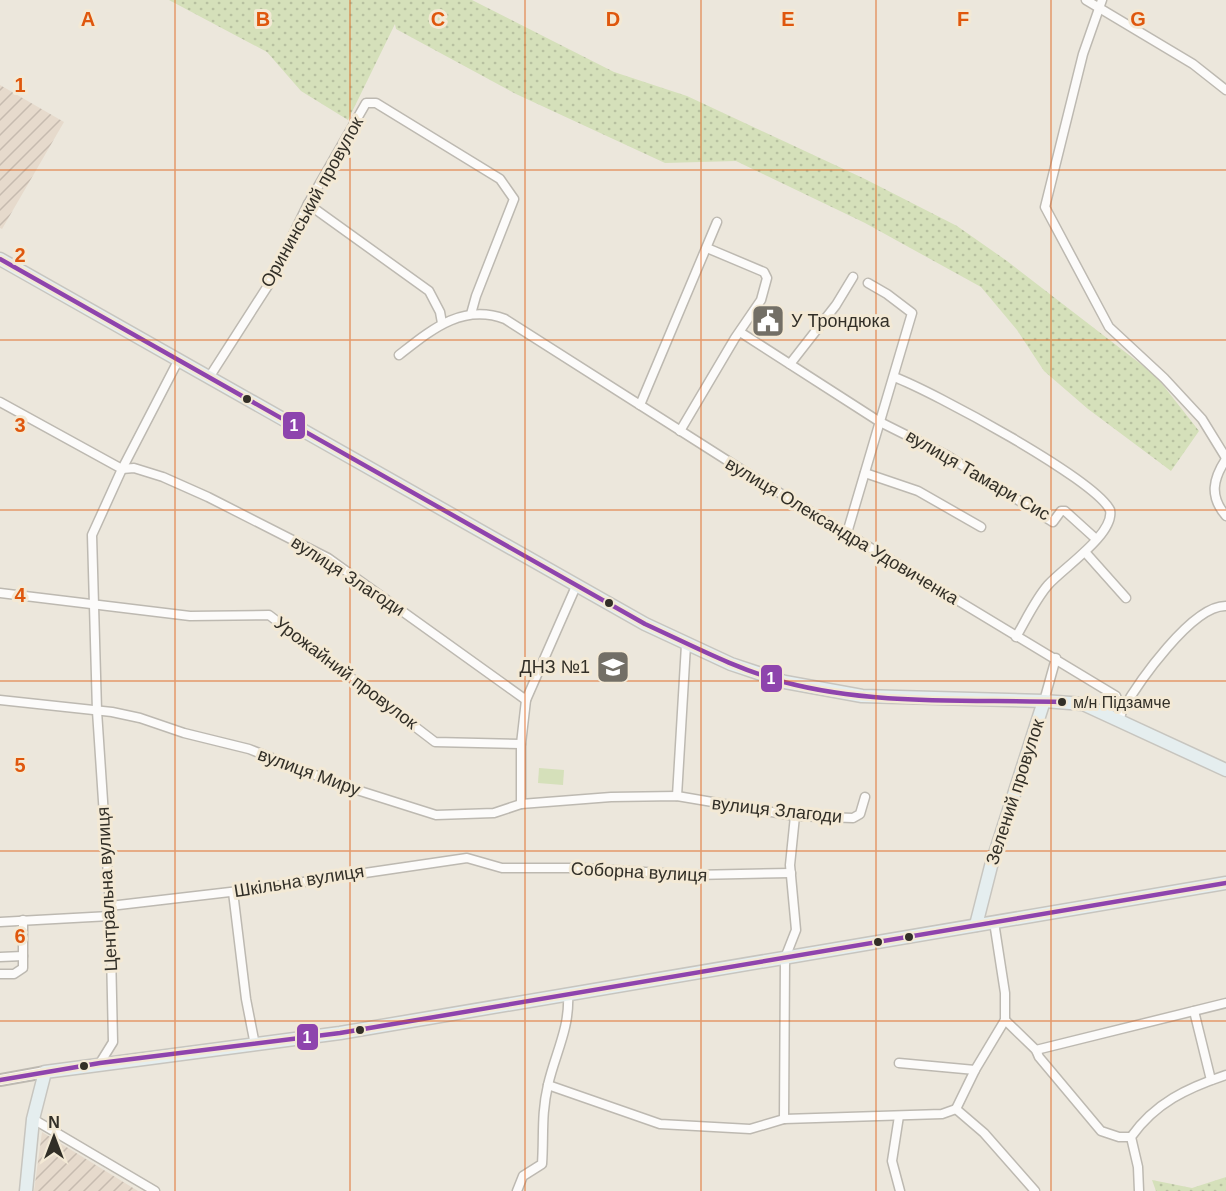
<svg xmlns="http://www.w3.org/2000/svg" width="1226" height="1191" font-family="Helvetica,sans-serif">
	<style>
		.industrial { fill: url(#industrial-furrows) }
		.green { fill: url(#green-dots) }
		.pitch { fill: #d5e0ba }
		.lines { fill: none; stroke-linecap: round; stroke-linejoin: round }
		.minor-casing { stroke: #bdb9b1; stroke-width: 11 }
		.tertiary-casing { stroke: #bdb9b1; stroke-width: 14 }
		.primary-casing { stroke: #c7c5bf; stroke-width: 15 }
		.minor { stroke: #fcfbfa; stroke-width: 8 }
		.tertiary { stroke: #fcfbfa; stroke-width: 10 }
		.primary { stroke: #e5eeef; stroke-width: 12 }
		.bus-1-casing { stroke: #f3e9d5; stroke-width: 9 }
		.bus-1 { stroke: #8e44ad; stroke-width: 4.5 }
		.grid { fill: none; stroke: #df570d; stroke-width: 1.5; stroke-opacity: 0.55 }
		.bus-dot { fill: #322f27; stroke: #f3e9d5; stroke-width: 2 }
		.labels { text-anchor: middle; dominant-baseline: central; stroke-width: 6; stroke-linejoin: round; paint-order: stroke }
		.bus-label { font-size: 16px; fill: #322f27; stroke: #f3e9d5; text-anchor: start }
		.street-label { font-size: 18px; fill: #322f27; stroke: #f3e9d5 }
		.poi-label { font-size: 18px; fill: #322f27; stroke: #f3e9d5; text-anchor: start }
		.grid-label { font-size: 20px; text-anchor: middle; font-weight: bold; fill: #df570d; stroke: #f3e9d5; stroke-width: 6; stroke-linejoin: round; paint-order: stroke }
		.line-badge { stroke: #f3e9d5; stroke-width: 2 }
		.badge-label { font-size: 16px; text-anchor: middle; font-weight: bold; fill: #fff }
	</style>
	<defs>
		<pattern id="industrial-furrows" width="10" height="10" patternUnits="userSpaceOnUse" patternTransform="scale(1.5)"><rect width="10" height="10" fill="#e6dacc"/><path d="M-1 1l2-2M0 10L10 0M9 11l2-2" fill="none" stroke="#c6bbaf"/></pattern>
		<pattern id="green-dots" width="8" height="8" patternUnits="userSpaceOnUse" patternTransform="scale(1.5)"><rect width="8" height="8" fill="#d5e0ba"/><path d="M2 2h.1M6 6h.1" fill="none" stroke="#b7c0a0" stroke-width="1.8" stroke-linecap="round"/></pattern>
	</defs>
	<rect width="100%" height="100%" fill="#ece7dc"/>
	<g class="industrial">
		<polygon points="0,85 64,122 2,229 0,228"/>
		<polygon points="42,1132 138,1191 34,1191"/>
	</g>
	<g class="green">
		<polygon points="169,0 472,0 614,72 687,96 865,179 957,226 1007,261 1155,375 1199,431 1171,471 1088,409 1044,371 1017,330 981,287 865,223 736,161 665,163 516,94 396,29 395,24 348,120 301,91 267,52"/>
		<polygon points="1226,1177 1226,1191 1156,1191 1152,1180 1192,1188"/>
	</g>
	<polygon class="pitch" points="539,768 564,770 563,785 538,783"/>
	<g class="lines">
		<g class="minor-casing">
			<g id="minor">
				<polyline points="1086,0 1193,64 1226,90"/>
				<polyline points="1102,0 1083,54 1045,207 1109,327 1164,378 1202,419 1226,458"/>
				<polyline points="308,204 429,291 440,312 442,323"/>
				<polyline points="740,332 880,422 946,455 1053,522 1061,511 1065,511 1096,539"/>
				<path d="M399,355C431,330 462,303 505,319L750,475L1116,696L1122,711L1119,721"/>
				<polyline points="790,364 836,305 853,277"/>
				<polyline points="210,376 269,284 308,204 366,103 376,103 500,179 514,199 476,296 471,314"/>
				<path d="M894,377C932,391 1095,479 1110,510C1115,534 1063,568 1048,585C1035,600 1026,620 1016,637"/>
				<polyline points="0,402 122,469 134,468 163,477 208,497 328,558 526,700"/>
				<polyline points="640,405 717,222"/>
				<polyline points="680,431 735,338 761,300 767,278 764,272 707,248"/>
				<path d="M1226,459C1213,479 1209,496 1226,516"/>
				<polyline points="865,473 918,491 981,527"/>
				<polyline points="847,533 912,313 887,294 868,283"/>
				<polyline points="1085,552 1126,598"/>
				<polyline points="0,593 190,616 269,615 435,742 521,744"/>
				<polyline points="0,700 112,712 140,718 184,733 249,749 338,784 436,815 494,813 521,804 611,797 677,796 795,816 853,818 860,814 865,797"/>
				<polyline points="1044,701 1056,658"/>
				<path d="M1122,711C1138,683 1192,605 1226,606"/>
				<polyline points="677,796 686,645"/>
				<polyline points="521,804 521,744 526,700 577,584"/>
				<polyline points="233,892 246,999 255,1045"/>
				<polyline points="110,906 256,889 467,858 502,868 580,868 693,875 791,873"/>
				<polyline points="0,922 110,916"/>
				<polyline points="0,957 23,956"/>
				<polyline points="0,974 14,974 23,968 23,920"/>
				<polyline points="1194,1011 1211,1080"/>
				<polyline points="1005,1020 1036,1050 1039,1057 1101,1131 1119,1137 1131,1137"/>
				<polyline points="1036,1050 1226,1003"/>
				<polyline points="100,1063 113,1042 110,906 97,711 92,535 122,469 179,359"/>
				<polyline points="899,1063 975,1070"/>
				<polyline points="548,1085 660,1124 750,1129 784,1119 942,1114 956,1109"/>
				<polyline points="956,1109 975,1070 1005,1020 1005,993 994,922"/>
				<polyline points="956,1109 984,1133 1035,1191"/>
				<polyline points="899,1116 892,1161 900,1191"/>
				<polyline points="33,1119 155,1191"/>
				<polyline points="784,1119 785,958 796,930 790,865 795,816"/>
				<path d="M517,1191L523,1176L542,1164C544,1136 541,1115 548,1085C555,1054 570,1028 568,995"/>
				<path d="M1139,1191L1138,1167L1131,1137C1155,1103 1187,1088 1226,1075"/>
			</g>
		</g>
		<g class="tertiary-casing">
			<polyline id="tertiary" points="0,1080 45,1072"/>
		</g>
		<g class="primary-casing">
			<g id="primary">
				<polyline points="0,259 645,624 731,664 785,682 862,696 1044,701 1083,704 1226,770"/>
				<polyline points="976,925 991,866 1044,701"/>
				<polyline points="26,1191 33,1119 45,1072 340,1033 1226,883"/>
			</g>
		</g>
		<use href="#minor" class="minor"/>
		<use href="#tertiary" class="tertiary"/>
		<use href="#primary" class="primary"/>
		<g class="bus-1-casing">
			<g id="bus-1">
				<path d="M0,259L645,624C691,645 736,669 784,682C873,706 971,699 1062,702"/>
				<polyline points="0,1080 100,1063 340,1033 1226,883"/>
			</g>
		</g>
		<use href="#bus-1" class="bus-1"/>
	</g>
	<path class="grid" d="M175,0V1191M350,0V1191M525,0V1191M701,0V1191M876,0V1191M1051,0V1191M0,170H1226M0,340H1226M0,510H1226M0,681H1226M0,851H1226M0,1021H1226"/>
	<defs>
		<g id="civic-square" transform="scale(1.725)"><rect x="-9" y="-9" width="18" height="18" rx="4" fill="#736f66" stroke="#f3e9d5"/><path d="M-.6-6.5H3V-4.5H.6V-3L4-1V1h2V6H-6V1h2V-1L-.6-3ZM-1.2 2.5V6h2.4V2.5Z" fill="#fff"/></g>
		<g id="school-square" transform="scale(1.725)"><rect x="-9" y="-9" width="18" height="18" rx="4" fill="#736f66" stroke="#f3e9d5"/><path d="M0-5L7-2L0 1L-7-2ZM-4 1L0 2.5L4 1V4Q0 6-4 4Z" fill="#fff"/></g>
	</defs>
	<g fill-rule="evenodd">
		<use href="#civic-square" x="768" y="321"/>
		<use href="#school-square" x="613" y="667"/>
	</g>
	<g class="bus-dot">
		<circle cx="247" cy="399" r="5"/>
		<circle cx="609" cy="603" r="5"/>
		<circle cx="1062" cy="702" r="5"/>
		<circle cx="909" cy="937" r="5"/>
		<circle cx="878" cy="942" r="5"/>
		<circle cx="360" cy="1030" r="5"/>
		<circle cx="84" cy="1066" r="5"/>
	</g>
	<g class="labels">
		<g class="bus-label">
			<text x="1073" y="702">м/н Підзамче</text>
		</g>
		<g class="street-label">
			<text transform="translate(312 202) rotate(-61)">Орининський провулок</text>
			<text transform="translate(978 475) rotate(30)">вулиця Тамари Сис</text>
			<text transform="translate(842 531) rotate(31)">вулиця Олександра Удовиченка</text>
			<text transform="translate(348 576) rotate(33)">вулиця Злагоди</text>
			<text transform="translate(346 673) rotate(37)">Урожайний провулок</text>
			<text transform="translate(309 772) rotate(20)">вулиця Миру</text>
			<text transform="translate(1015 792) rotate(-72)">Зелений провулок</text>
			<text transform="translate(777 810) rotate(6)">вулиця Злагоди</text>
			<text transform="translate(639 872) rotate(3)">Соборна вулиця</text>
			<text transform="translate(299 881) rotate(-9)">Шкільна вулиця</text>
			<text transform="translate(107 889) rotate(-93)">Центральна вулиця</text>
		</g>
		<g class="poi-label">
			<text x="791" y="321">У Трондюка</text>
			<text x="590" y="667" text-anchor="end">ДНЗ №1</text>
		</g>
	</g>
	<g class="grid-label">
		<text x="88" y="26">A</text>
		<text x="263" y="26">B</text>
		<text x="438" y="26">C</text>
		<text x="613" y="26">D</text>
		<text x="788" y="26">E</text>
		<text x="963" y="26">F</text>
		<text x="1138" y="26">G</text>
		<text x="20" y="92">1</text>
		<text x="20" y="262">2</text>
		<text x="20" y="432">3</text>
		<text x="20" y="602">4</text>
		<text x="20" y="772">5</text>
		<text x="20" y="943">6</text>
	</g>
	<g class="line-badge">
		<rect x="282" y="411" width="24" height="29" rx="6" fill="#8e44ad"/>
		<rect x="760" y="664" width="23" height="29" rx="6" fill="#8e44ad"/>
		<rect x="296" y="1023" width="23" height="28" rx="6" fill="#8e44ad"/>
	</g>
	<g class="badge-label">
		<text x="294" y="431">1</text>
		<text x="771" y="684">1</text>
		<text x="307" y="1043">1</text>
	</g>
	<g transform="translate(54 1137)" stroke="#f3e9d5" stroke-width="4.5" paint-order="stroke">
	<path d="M0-4.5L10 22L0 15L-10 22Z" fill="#322f27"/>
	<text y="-9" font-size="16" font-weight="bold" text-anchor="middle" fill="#322f27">N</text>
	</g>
</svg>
